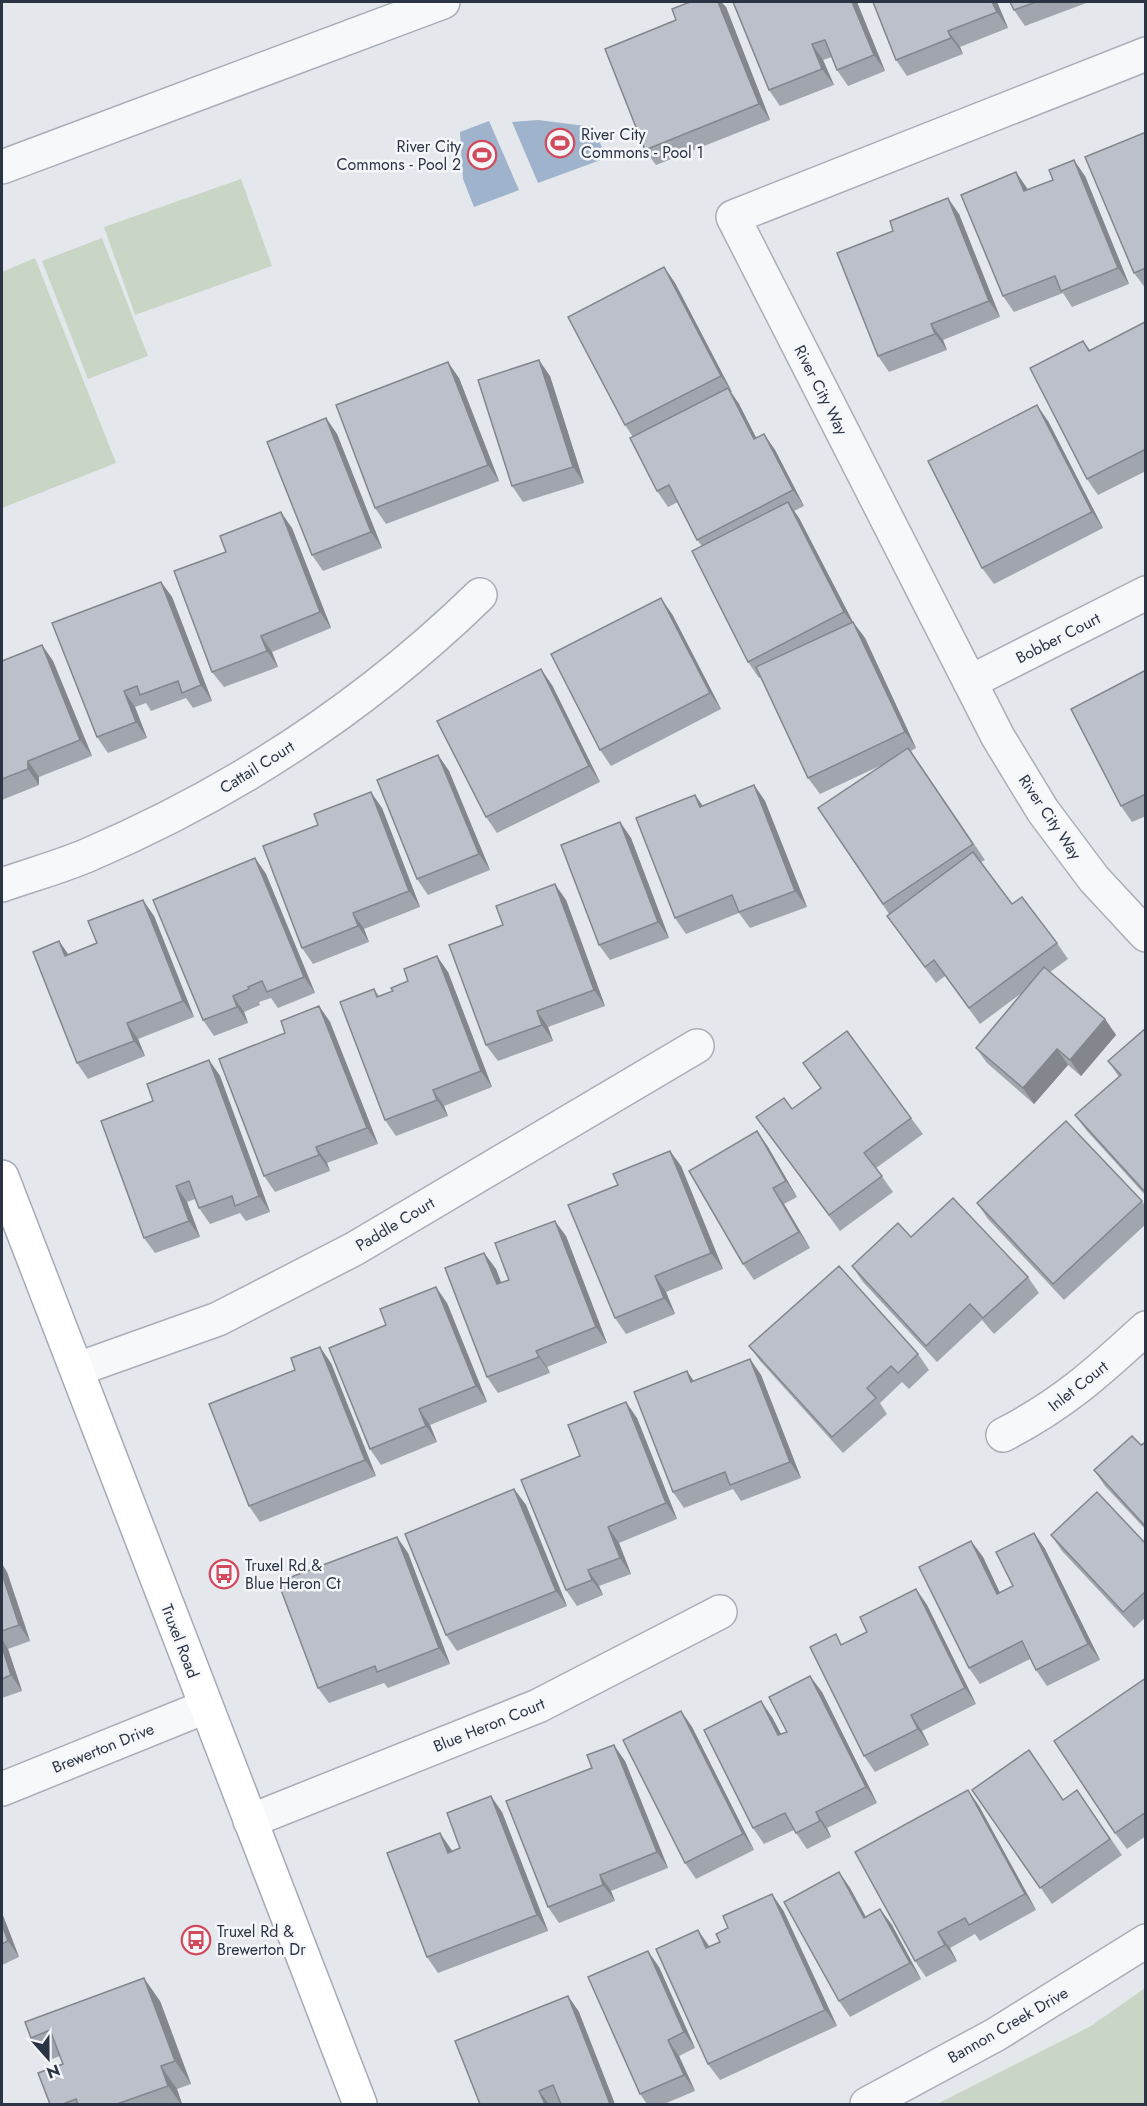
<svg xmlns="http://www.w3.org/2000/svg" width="1147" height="2106" font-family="Jost,sans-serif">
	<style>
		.green { fill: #c9d6c5 }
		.water { fill: #9fb4cc }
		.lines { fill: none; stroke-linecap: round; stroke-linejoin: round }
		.minor-casing { stroke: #a9aeb7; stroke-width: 36 }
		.major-casing { stroke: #a3abb8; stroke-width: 36 }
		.minor { stroke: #f7f8fa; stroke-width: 33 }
		.major { stroke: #fff; stroke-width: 33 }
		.wall { fill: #a1a5ae }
		.shaded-wall { fill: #83868d }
		.building { fill: #bbc0ca; stroke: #83868d; stroke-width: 1.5 }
		.labels { text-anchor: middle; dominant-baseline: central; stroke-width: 5; stroke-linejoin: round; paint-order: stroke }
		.poi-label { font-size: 16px; fill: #2b3445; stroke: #f4f6f9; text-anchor: start }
		.street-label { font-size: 16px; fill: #2b3445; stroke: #f4f6f9 }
	</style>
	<rect width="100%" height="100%" fill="#e4e7ec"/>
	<g class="green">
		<polygon points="241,179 272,266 135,315 104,227"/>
		<polygon points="102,238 148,356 88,379 42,261"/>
		<polygon points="35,258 116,463 2,508 2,272"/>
		<polygon points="1145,1988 1145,2104 937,2104 1091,2026"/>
	</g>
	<g class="water">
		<polygon points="538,120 594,127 606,158 538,183 512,122"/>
		<polygon points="489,121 519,190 474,207 463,179 460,132"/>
	</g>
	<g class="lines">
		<g class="minor-casing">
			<g id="minor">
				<polyline points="1146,54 733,217 998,737 1043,811 1094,879 1146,935"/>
				<polyline points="2,167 443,2"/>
				<polyline points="970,682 1146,593"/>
				<path d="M2,885C30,875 60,867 88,855C233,793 367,705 480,595"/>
				<polyline points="78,1369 218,1319 354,1249 697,1046"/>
				<path d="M1003,1435C1063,1404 1097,1373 1146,1328"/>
				<polyline points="2,1789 205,1707"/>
				<polyline points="250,1821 538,1706 720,1612"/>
				<polyline points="867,2104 995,2035 1146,1941"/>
			</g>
		</g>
		<g class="major-casing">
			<polyline id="major" points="2,1177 360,2104"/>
		</g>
		<use href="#minor" class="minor"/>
		<use href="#major" class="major"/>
	</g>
	<g class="wall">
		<polygon points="690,2 721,2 726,7 770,120 656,165 645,150 676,20"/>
		<polygon points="733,2 857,2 885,71 848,86 837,70 832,57 823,60 834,85 780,106 769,90"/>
		<polygon points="997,2 1008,28 960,47 963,54 907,76 896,60"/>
		<polygon points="1010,2 1089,2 1025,26 1014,10"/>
		<polygon points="1146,132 1146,289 1134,273"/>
		<polygon points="1085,176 1129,284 1072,307 1063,293 1014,312 1003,296 1027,188 1028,190"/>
		<polygon points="959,214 1000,317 943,340 947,350 889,372 878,356"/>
		<polygon points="664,267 675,283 732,392 731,392 739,404 756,438 764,434 775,450 804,506 794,511 799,518 853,622 865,638 916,748 911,751 985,860 981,862 1012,904 1057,943 1068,959 1050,972 1105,1019 1116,1035 1081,1076 1068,1065 1034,1104 987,1063 976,1048 1023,992 980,1024 945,976 936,983 887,916 889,914 818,808 886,763 820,794 808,778 761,677 759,678 748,662 702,546 697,540 678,502 668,507 657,491 633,437 625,425"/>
		<polygon points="1146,322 1146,471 1098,495 1087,479 1083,341 1090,350"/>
		<polygon points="550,376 584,483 523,502 512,486"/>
		<polygon points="459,378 499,481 386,524 375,508"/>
		<polygon points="326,418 337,434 382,548 323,571 312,555"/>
		<polygon points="1048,421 1103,528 994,584 982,568"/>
		<polygon points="292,528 331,628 272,652 278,667 224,687 212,672"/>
		<polygon points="161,582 172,597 212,701 193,708 186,698 151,711 146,703 135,707 147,738 108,753 97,737"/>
		<polygon points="672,614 721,709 611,766 600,750"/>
		<polygon points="42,645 53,661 92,756 39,777 39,785 2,800 2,661"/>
		<polygon points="1146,670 1146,816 1132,822 1121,806"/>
		<polygon points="552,685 600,782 497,833 486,817"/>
		<polygon points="438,755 449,771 490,870 428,895 417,879"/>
		<polygon points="754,785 765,801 807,907 750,928 739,913 686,934 675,918 695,795 703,806"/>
		<polygon points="382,808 420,907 364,929 369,942 313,964 302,948"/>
		<polygon points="620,822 631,838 669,938 610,960 599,945"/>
		<polygon points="255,858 266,874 315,993 278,1008 271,998 259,1002 260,1005 244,1012 248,1023 214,1036 203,1020"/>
		<polygon points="566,900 605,1006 548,1027 553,1041 498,1061 486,1045 503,925"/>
		<polygon points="154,916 194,1017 138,1039 145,1056 88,1079 77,1063 59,941 68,954 97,943"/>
		<polygon points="448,972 492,1087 444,1106 448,1116 396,1136 385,1120 374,989 379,996"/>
		<polygon points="319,1006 330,1022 378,1144 327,1163 330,1171 275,1192 264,1176 285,1033"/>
		<polygon points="1146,1028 1146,1196 1087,1131 1075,1115 1119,1077 1108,1061"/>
		<polygon points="209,1060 220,1076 270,1212 246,1221 240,1213 210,1224 199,1208 195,1199 187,1202 200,1237 155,1253 144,1238 153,1101"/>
		<polygon points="792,1109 911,1118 923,1134 876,1168 893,1192 840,1231 756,1117"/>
		<polygon points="757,1131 768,1147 797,1197 784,1204 810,1248 754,1280 743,1264"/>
		<polygon points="670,1151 681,1166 723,1269 666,1292 675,1314 626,1334 615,1318 618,1185"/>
		<polygon points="1142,1201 1146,1207 1146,1224 1064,1300 988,1219 977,1203"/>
		<polygon points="566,1236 607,1343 547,1367 550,1373 498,1393 487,1377 484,1253 496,1269 501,1283 509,1280"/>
		<polygon points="852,1266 1028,1277 1039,1293 994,1334 982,1320 937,1362 863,1282"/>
		<polygon points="447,1303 487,1402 430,1425 437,1442 381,1465 370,1449"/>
		<polygon points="749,1346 918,1354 929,1370 909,1389 902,1382 880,1403 887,1414 843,1453 761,1362"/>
		<polygon points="750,1359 761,1375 801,1478 741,1501 733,1489 684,1508 673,1492 694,1381"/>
		<polygon points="331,1363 376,1476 260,1522 249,1506"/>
		<polygon points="637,1418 677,1519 619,1543 631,1574 599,1586 603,1595 577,1606 566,1590 580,1456"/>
		<polygon points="1146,1442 1146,1530 1105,1486 1094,1470 1141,1445"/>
		<polygon points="514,1489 526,1505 567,1606 457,1651 446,1635"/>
		<polygon points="1034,1533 1045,1549 1100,1660 1047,1686 1036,1670 1030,1659 980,1684 969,1668 971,1541 983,1557 1000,1593 1013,1586"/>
		<polygon points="1051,1535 1146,1544 1146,1617 1134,1628 1062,1551"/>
		<polygon points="408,1553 450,1664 388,1688 384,1683 329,1703 318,1688"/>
		<polygon points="2,1564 7,1572 30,1641 8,1649 22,1691 2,1698"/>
		<polygon points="916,1589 927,1605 976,1704 922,1731 929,1745 875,1772 864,1756 843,1644 867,1632"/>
		<polygon points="1146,1678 1146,1836 1127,1849 1115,1833"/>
		<polygon points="822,1692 877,1803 827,1828 831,1837 807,1849 794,1830 764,1844 753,1828 772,1717 781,1734 787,1732"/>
		<polygon points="681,1711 692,1727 754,1850 696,1879 685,1863"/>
		<polygon points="625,1761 668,1868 611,1891 615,1901 559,1923 548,1907"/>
		<polygon points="968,1790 979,1806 1036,1910 980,1941 975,1934 950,1948 957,1961 926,1977 915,1961"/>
		<polygon points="972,1790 1063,1800 1077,1790 1122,1855 1052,1904"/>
		<polygon points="502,1812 548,1931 438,1973 427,1957 451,1849 452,1851 460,1848"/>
		<polygon points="839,1872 850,1888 866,1917 880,1909 892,1925 921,1979 850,2017 839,2001"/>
		<polygon points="783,1910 837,2026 720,2080 708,2064 709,1947 720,1942 728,1928"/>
		<polygon points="2,1913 19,1957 2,1965"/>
		<polygon points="659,1967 695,2048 679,2056 695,2091 664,2104 647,2104 640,2094"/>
		<polygon points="568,1996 579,2012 560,2103 556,2104 480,2104"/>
		<polygon points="160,2001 191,2084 177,2089 182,2104 50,2104 63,2064 60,2056 47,2061 31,2038 25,2022"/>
	</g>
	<g class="shaded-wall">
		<polygon points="718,2 721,2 726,7 770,120 759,104"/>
		<polygon points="852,2 857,2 885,71 874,55"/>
		<polygon points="992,2 997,2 1008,28 997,12"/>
		<polygon points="948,31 960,47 963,54 951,38"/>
		<polygon points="812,44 823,60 834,85 822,69"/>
		<polygon points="1074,160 1085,176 1129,284 1118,268"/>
		<polygon points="1016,172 1027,188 1035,207 1024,191"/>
		<polygon points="948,198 959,214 1000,317 989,301"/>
		<polygon points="664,267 675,283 732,392 721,376"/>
		<polygon points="931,324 943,340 947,350 935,334"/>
		<polygon points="539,360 550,376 584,483 573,467"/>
		<polygon points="448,362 459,378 499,481 488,465"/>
		<polygon points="728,388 739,404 765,455 754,439"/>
		<polygon points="1037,405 1048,421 1103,528 1092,512"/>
		<polygon points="326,418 337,434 382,548 371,532"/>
		<polygon points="764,434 775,450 804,506 793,490"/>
		<polygon points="788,502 799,518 856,628 844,612"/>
		<polygon points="281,512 292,528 331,628 320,612"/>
		<polygon points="161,582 172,597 212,701 201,685"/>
		<polygon points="661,598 672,614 721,709 710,693"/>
		<polygon points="853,622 865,638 916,748 905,732"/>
		<polygon points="261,636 272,652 278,667 267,651"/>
		<polygon points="42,645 53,661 92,756 80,740"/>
		<polygon points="541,669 552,685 600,782 589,766"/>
		<polygon points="124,691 135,707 147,738 136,722"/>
		<polygon points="438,755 449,771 490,870 479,854"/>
		<polygon points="28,761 39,777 39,785 28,769"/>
		<polygon points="754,785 765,801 807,907 795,891"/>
		<polygon points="371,792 382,808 420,907 409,891"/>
		<polygon points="695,795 706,811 700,807"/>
		<polygon points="620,822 631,838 669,938 658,922"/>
		<polygon points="255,858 266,874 315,993 304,977"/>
		<polygon points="555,884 566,900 605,1006 594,990"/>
		<polygon points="143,900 154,916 194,1017 183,1001"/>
		<polygon points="353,913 364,929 369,942 358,926"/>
		<polygon points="59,941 70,957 65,956"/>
		<polygon points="437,956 448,972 492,1087 481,1071"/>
		<polygon points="233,996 244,1012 248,1023 237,1007"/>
		<polygon points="319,1006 330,1022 378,1144 367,1128"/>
		<polygon points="537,1011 548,1027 553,1041 542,1025"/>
		<polygon points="1105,1019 1116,1035 1081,1076 1070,1060"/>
		<polygon points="127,1023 138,1039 145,1056 134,1041"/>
		<polygon points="1057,1049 1068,1065 1034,1104 1023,1088"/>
		<polygon points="209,1060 220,1076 270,1212 259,1196"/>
		<polygon points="433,1090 444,1106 448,1116 437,1100"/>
		<polygon points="757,1131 768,1147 797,1197 786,1181"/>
		<polygon points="316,1147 327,1163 330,1171 319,1155"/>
		<polygon points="670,1151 681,1166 723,1269 711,1253"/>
		<polygon points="176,1186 187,1202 200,1237 189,1221"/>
		<polygon points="773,1188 784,1204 810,1248 799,1232"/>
		<polygon points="555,1221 566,1236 607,1343 596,1327"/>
		<polygon points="484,1253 496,1269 508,1300 497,1284"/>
		<polygon points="655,1276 666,1292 675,1314 664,1298"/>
		<polygon points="436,1287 447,1303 487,1402 476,1386"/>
		<polygon points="320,1347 331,1363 376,1476 365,1460"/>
		<polygon points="536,1351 547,1367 550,1373 539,1357"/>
		<polygon points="750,1359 761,1375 801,1478 790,1462"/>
		<polygon points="687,1371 698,1387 691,1382"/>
		<polygon points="626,1402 637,1418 677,1519 666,1503"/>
		<polygon points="419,1409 430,1425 437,1442 426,1426"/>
		<polygon points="514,1489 526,1505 567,1606 556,1591"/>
		<polygon points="608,1527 619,1543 631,1574 620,1558"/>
		<polygon points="1034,1533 1045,1549 1100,1660 1088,1644"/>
		<polygon points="397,1537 408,1553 450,1664 439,1648"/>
		<polygon points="971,1541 983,1557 1008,1610 997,1594"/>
		<polygon points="2,1564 7,1572 30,1641 19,1625 2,1574"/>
		<polygon points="588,1570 599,1586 603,1595 592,1580"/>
		<polygon points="916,1589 927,1605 976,1704 965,1688"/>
		<polygon points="2,1639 8,1649 22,1691 11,1675 2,1647"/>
		<polygon points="810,1676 822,1692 877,1803 866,1787"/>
		<polygon points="761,1701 772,1717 790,1751 778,1735"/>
		<polygon points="681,1711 692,1727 754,1850 743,1834"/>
		<polygon points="911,1715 922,1731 929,1745 918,1729"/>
		<polygon points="614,1745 625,1761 668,1868 657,1852"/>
		<polygon points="968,1790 979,1806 1036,1910 1025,1894"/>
		<polygon points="491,1796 502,1812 548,1931 537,1915"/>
		<polygon points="816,1812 827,1828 831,1837 820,1821"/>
		<polygon points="440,1833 451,1849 459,1869 448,1853"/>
		<polygon points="839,1872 850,1888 875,1934 864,1918"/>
		<polygon points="600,1875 611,1891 615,1901 603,1885"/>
		<polygon points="772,1894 783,1910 837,2026 825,2010"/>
		<polygon points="880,1909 892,1925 921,1979 910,1963"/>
		<polygon points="2,1913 19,1957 8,1941 2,1925"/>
		<polygon points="698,1930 709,1946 717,1964 706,1948"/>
		<polygon points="938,1932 950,1948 957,1961 945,1945"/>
		<polygon points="648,1951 659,1967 695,2048 684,2032"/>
		<polygon points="144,1978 160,2001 191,2084 175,2061"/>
		<polygon points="568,1996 579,2012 615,2104 610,2104"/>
		<polygon points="668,2040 679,2056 695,2091 684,2075"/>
		<polygon points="161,2066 177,2089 182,2104 181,2104 168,2086"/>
		<polygon points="539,2091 549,2104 545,2104"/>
	</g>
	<g class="building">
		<polygon points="690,2 718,2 759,104 645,150 605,49 676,20 672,9"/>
		<polygon points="733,2 852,2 874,55 837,70 825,40 812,44 822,69 769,90"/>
		<polygon points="873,2 992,2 997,12 948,31 951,38 896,60"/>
		<polygon points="1010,2 1036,2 1014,10"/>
		<polygon points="1146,132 1146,268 1134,273 1085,157"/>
		<polygon points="1074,160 1118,268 1061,291 1055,276 1003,296 961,195 1016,172 1024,191 1053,180 1049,170"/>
		<polygon points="948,198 989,301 931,324 935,334 878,356 837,253 893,231 890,221"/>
		<polygon points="664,267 721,376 625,425 568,317"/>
		<polygon points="1145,322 1146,449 1087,479 1030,368 1083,341 1089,351"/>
		<polygon points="539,360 573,467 512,486 478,380"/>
		<polygon points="448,362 488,465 375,508 336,405"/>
		<polygon points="728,388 754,439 764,434 793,490 697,540 669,485 657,491 630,438"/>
		<polygon points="1037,405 1092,512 982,568 928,461"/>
		<polygon points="326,418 371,532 312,555 267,442"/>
		<polygon points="788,502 844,612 748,662 692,551"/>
		<polygon points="281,512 320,612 261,636 267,651 212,672 174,571 226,552 220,536"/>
		<polygon points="161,582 201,685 182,693 178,681 140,695 137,686 124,691 136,722 97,737 52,623"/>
		<polygon points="661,598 710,693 600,750 551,654"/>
		<polygon points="853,622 905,732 808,778 756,667"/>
		<polygon points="42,645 80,740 28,761 28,769 2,779 2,661"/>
		<polygon points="541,669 589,766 486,817 437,721"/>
		<polygon points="1146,670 1146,794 1121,806 1071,709"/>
		<polygon points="908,748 973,844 883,904 818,808"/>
		<polygon points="438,755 479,854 417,879 377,780"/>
		<polygon points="754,785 795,891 739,912 732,895 675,918 636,818 695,795 700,807"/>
		<polygon points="371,792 409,891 353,913 358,926 302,948 263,846 318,825 314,814"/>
		<polygon points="620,822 658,922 599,945 561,845"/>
		<polygon points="973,852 1012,904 1022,897 1057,943 969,1008 934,960 925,967 887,916"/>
		<polygon points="255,858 304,977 267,992 262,981 248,987 249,989 233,996 237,1007 203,1020 153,900"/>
		<polygon points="555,884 594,990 537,1011 542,1025 486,1045 449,945 503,925 496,906"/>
		<polygon points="143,900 183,1001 127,1023 134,1041 77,1063 33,952 59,941 65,956 97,943 88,921"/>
		<polygon points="437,956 481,1071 433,1090 437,1100 385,1120 340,1002 374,989 377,997 393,991 391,988 408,981 404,969"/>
		<polygon points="1044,967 1105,1019 1070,1060 1057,1049 1023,1088 976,1048"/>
		<polygon points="319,1006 367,1128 316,1147 319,1155 264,1176 219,1059 285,1033 281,1021"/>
		<polygon points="1146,1028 1146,1193 1075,1115 1121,1075 1108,1061"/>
		<polygon points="847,1031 911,1118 864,1153 882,1176 829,1215 756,1117 784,1098 792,1109 821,1088 803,1063"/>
		<polygon points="209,1060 259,1196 235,1206 232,1196 199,1208 189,1181 176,1186 189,1221 144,1238 101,1121 153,1101 147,1084"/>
		<polygon points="1066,1121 1142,1201 1053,1284 977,1203"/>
		<polygon points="757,1131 786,1181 773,1188 799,1232 743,1264 689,1171"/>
		<polygon points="670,1151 711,1253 655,1276 664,1298 615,1318 568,1205 618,1185 613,1174"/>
		<polygon points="953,1198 1028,1277 983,1318 970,1304 926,1346 852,1266 898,1223 911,1237"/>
		<polygon points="555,1221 596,1327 536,1351 539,1357 487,1377 445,1268 484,1253 497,1284 509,1280 495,1243"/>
		<polygon points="839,1266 918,1354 898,1373 891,1366 867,1388 876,1398 832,1437 749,1346"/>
		<polygon points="436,1287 476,1386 419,1409 426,1426 370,1449 329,1348 386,1325 380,1309"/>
		<polygon points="320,1347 365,1460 249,1506 209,1404 295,1370 291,1358"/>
		<polygon points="750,1359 790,1462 730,1485 725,1472 673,1492 634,1392 687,1371 691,1382"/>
		<polygon points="626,1402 666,1503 608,1527 620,1558 588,1570 592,1580 566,1590 521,1480 580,1456 568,1425"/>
		<polygon points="1132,1436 1141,1445 1146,1442 1146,1527 1094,1470"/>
		<polygon points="514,1489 556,1591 446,1635 405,1534"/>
		<polygon points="1097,1492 1146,1544 1146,1591 1123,1612 1051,1535"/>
		<polygon points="1034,1533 1088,1644 1036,1670 1022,1641 969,1668 919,1567 971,1541 997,1594 1013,1586 996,1552"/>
		<polygon points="397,1537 439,1648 377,1672 375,1666 318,1688 278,1582"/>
		<polygon points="2,1574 19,1625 2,1631"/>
		<polygon points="916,1589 965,1688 911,1715 918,1729 864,1756 810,1647 836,1634 841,1645 867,1632 860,1617"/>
		<polygon points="2,1647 11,1675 2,1679"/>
		<polygon points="810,1676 866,1787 816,1812 820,1821 796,1833 785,1813 753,1828 704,1730 761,1701 778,1735 787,1732 769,1697"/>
		<polygon points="1146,1678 1146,1812 1115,1833 1054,1741"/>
		<polygon points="681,1711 743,1834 685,1863 623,1740"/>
		<polygon points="614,1745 657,1852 600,1875 603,1885 548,1907 506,1801 592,1768 587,1755"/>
		<polygon points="1029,1750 1063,1800 1077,1790 1110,1839 1040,1888 972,1790"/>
		<polygon points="968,1790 1025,1894 969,1925 965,1918 938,1932 945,1945 915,1961 855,1852"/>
		<polygon points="491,1796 537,1915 427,1957 387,1853 440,1833 448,1853 460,1848 447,1813"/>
		<polygon points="839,1872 864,1918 880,1909 910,1963 839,2001 784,1902"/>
		<polygon points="772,1894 825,2010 708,2064 656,1949 698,1930 706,1948 720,1942 716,1934 728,1928 723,1916"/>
		<polygon points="2,1925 8,1941 2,1944"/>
		<polygon points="648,1951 684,2032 668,2040 684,2075 640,2094 588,1977"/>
		<polygon points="144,1978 175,2061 161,2066 168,2086 117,2104 78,2104 76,2099 63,2104 50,2104 38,2073 63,2064 50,2030 31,2038 25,2022"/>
		<polygon points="568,1996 610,2104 561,2104 553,2085 539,2091 545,2104 480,2104 455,2041"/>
	</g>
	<defs>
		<g id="stadium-ring" transform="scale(1.5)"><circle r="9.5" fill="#f4f6f9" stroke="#d1495b" stroke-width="1.5"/><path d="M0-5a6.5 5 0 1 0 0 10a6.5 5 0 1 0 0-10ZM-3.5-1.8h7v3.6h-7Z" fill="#d1495b"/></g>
		<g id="bus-ring" transform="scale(1.5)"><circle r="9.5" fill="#f4f6f9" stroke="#d1495b" stroke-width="1.5"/><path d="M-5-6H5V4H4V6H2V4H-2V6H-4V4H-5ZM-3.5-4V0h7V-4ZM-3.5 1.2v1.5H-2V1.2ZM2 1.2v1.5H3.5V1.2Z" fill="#d1495b"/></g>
	</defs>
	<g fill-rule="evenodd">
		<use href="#stadium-ring" x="560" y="143"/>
		<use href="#stadium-ring" x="482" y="155"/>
		<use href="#bus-ring" x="224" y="1574"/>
		<use href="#bus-ring" x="196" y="1940"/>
	</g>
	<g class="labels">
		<g class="poi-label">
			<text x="581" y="134">River City<tspan x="581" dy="18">Commons - Pool 1</tspan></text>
			<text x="461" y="146" text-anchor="end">River City<tspan x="461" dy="18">Commons - Pool 2</tspan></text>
			<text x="245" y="1565">Truxel Rd &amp;<tspan x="245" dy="18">Blue Heron Ct</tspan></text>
			<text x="217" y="1931">Truxel Rd &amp;<tspan x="217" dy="18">Brewerton Dr</tspan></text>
		</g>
		<g class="street-label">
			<text transform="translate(821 390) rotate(63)">River City Way</text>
			<text transform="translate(1058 638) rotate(-27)">Bobber Court</text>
			<text transform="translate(257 767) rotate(-32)">Cattail Court</text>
			<text transform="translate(1050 817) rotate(56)">River City Way</text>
			<text transform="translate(395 1224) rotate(-31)">Paddle Court</text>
			<text transform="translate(1078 1386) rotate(-38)">Inlet Court</text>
			<text transform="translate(180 1641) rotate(69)">Truxel Road</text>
			<text transform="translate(489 1725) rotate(-22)">Blue Heron Court</text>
			<text transform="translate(103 1748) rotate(-22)">Brewerton Drive</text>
			<text transform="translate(1008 2025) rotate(-30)">Bannon Creek Drive</text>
		</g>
	</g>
	<rect width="1147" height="2106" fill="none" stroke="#2b3445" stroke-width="6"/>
	<g transform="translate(48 2058) rotate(159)" stroke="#f4f6f9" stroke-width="4.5" paint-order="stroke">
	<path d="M0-4.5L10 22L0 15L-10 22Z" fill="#2b3445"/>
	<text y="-9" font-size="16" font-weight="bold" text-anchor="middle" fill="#2b3445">N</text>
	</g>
</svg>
